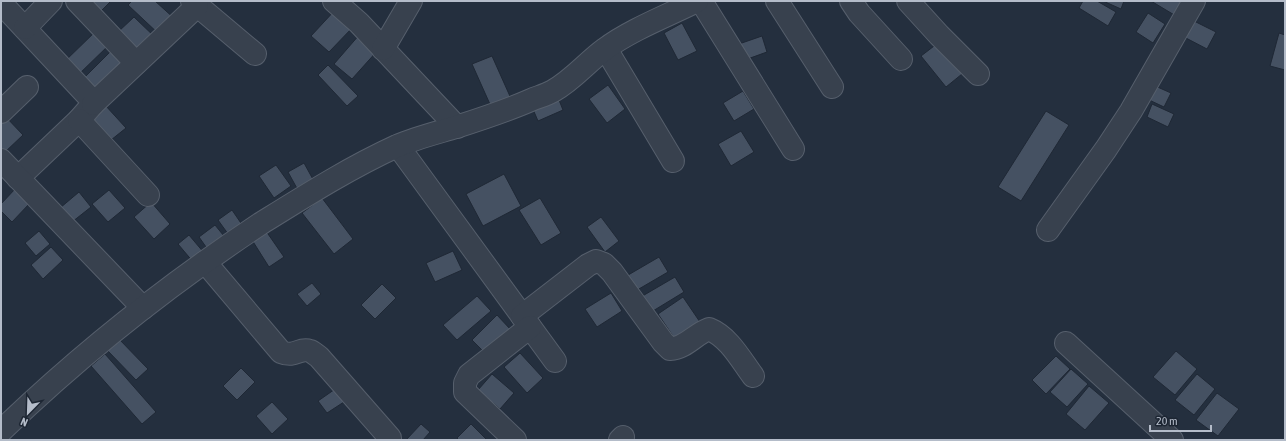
<svg xmlns="http://www.w3.org/2000/svg" width="1286" height="441" font-family="'Asap Condensed',sans-serif">
	<style>
		.building { fill: #455162; stroke: #1f2835 }
		.lines { fill: none; stroke-linecap: round; stroke-linejoin: round }
		.minor-casing { stroke: #565f6c; stroke-width: 24 }
		.minor { stroke: #38414e; stroke-width: 22 }
	</style>
	<rect width="100%" height="100%" fill="#242f3e"/>
	<g class="building">
		<polygon points="86,1 111,1 99,13"/>
		<polygon points="132,1 155,1 176,20 161,36 128,5"/>
		<polygon points="1083,1 1097,1 1116,12 1108,26 1079,8"/>
		<polygon points="1103,1 1124,1 1121,9"/>
		<polygon points="1151,1 1185,1 1176,16"/>
		<polygon points="336,9 354,26 329,52 311,36"/>
		<polygon points="1148,13 1165,24 1153,43 1136,32"/>
		<polygon points="134,17 158,40 142,56 118,32"/>
		<polygon points="1192,20 1216,32 1207,49 1184,37"/>
		<polygon points="682,23 697,51 678,60 664,33"/>
		<polygon points="98,29 111,43 76,77 62,64"/>
		<polygon points="1279,33 1285,35 1285,70 1270,66"/>
		<polygon points="360,34 378,50 352,79 334,64"/>
		<polygon points="762,36 767,52 742,61 736,45"/>
		<polygon points="938,43 962,74 946,87 921,56"/>
		<polygon points="113,49 126,62 92,96 79,83"/>
		<polygon points="492,56 513,103 493,111 472,64"/>
		<polygon points="328,65 358,96 347,106 318,75"/>
		<polygon points="608,85 625,109 607,123 589,99"/>
		<polygon points="1153,85 1171,93 1164,107 1147,99"/>
		<polygon points="743,91 754,109 734,121 723,103"/>
		<polygon points="557,95 563,110 538,121 532,107"/>
		<polygon points="1152,104 1174,114 1168,127 1147,117"/>
		<polygon points="105,105 126,128 111,140 90,117"/>
		<polygon points="1046,111 1069,125 1021,201 998,187"/>
		<polygon points="5,116 23,135 4,153 1,149 1,120"/>
		<polygon points="741,131 754,152 731,166 718,144"/>
		<polygon points="304,163 315,183 299,192 288,172"/>
		<polygon points="276,165 291,186 274,198 259,176"/>
		<polygon points="504,174 521,206 483,226 466,194"/>
		<polygon points="15,189 30,203 12,222 1,211 1,204"/>
		<polygon points="109,190 125,208 108,222 92,204"/>
		<polygon points="79,192 91,207 72,222 60,208"/>
		<polygon points="322,198 353,239 334,254 302,213"/>
		<polygon points="540,198 561,233 541,245 519,210"/>
		<polygon points="151,202 170,224 154,239 134,217"/>
		<polygon points="232,210 245,229 231,238 218,220"/>
		<polygon points="601,217 619,241 605,252 587,227"/>
		<polygon points="215,225 228,241 211,254 199,237"/>
		<polygon points="39,231 50,244 36,256 25,243"/>
		<polygon points="266,231 284,257 269,267 252,240"/>
		<polygon points="189,235 205,254 194,263 178,244"/>
		<polygon points="51,247 63,260 43,279 31,265"/>
		<polygon points="453,251 462,270 435,282 426,263"/>
		<polygon points="659,257 668,272 632,293 623,278"/>
		<polygon points="675,277 684,292 648,314 639,298"/>
		<polygon points="312,283 321,294 307,306 297,294"/>
		<polygon points="382,284 396,298 375,319 361,305"/>
		<polygon points="611,293 622,311 597,327 585,309"/>
		<polygon points="477,296 491,311 457,340 443,325"/>
		<polygon points="683,297 702,325 677,342 658,314"/>
		<polygon points="497,315 511,330 486,354 472,340"/>
		<polygon points="119,339 148,369 136,380 107,350"/>
		<polygon points="1176,351 1197,369 1175,395 1153,377"/>
		<polygon points="520,353 543,378 527,393 504,367"/>
		<polygon points="105,354 156,412 142,424 91,366"/>
		<polygon points="1056,356 1070,369 1046,394 1032,380"/>
		<polygon points="241,368 255,382 237,400 223,386"/>
		<polygon points="1071,369 1088,384 1067,407 1050,392"/>
		<polygon points="492,374 514,393 500,409 478,390"/>
		<polygon points="1197,374 1215,389 1194,415 1175,400"/>
		<polygon points="1089,386 1109,403 1085,430 1066,414"/>
		<polygon points="338,387 347,400 327,413 318,401"/>
		<polygon points="1217,393 1239,409 1218,436 1196,420"/>
		<polygon points="272,402 288,419 272,434 256,416"/>
		<polygon points="421,424 430,432 423,440 406,440"/>
		<polygon points="471,424 487,440 459,440 457,438"/>
	</g>
	<g class="lines">
		<g class="minor-casing">
			<g id="minor">
				<polyline points="77,1 136,63"/>
				<polyline points="192,1 255,54"/>
				<polyline points="334,1 359,23 457,127"/>
				<polyline points="701,1 793,149"/>
				<polyline points="777,1 832,87"/>
				<polyline points="851,1 859,13 901,59"/>
				<polyline points="908,1 939,35 978,74"/>
				<polyline points="1,3 88,96 93,104 79,120 18,178"/>
				<polyline points="25,28 51,1"/>
				<polyline points="383,49 411,1"/>
				<polyline points="606,49 673,161"/>
				<polyline points="93,104 197,6"/>
				<polyline points="1,112 27,87"/>
				<polyline points="79,120 148,195"/>
				<polyline points="398,146 555,361"/>
				<polyline points="1,160 143,308"/>
				<polyline points="1048,230 1106,149 1131,111 1194,1"/>
				<path d="M205,262L281,352C296,358 299,347 310,351C313,352 316,355 319,357L390,438V440"/>
				<path d="M522,316L588,265L596,261L604,264L612,272L663,342L670,349C686,348 695,334 709,329C729,337 741,360 753,376"/>
				<polyline points="1066,343 1172,440"/>
				<path d="M1,431C81,354 168,285 260,224C305,196 349,168 397,146C416,138 436,133 456,127C481,119 506,111 531,100C538,97 546,95 553,91C573,80 587,62 605,49C630,30 669,15 697,1"/>
				<polyline points="515,440 465,392 465,383 469,375 530,327"/>
				<polyline points="620,440 623,437"/>
			</g>
		</g>
		<use href="#minor" class="minor"/>
	</g>
	<rect width="1286" height="441" fill="none" stroke="#b4bcc9" stroke-width="4"/>
	<g transform="translate(28 413) rotate(203)" stroke="#1d2633" stroke-width="3" paint-order="stroke">
	<path d="M0-3L7 15L0 10L-7 15Z" fill="#b4bcc9"/>
	<text y="-6" font-size="11" font-weight="bold" text-anchor="middle" fill="#b4bcc9">N</text>
	</g>
	<path d="M1150 425v6h61v-6" fill="none" stroke="#b4bcc9" stroke-width="2"/>
	<text x="1156" y="425" font-size="12" fill="#b4bcc9" stroke="#1d2633" stroke-width="3" paint-order="stroke">20 m</text>
</svg>
